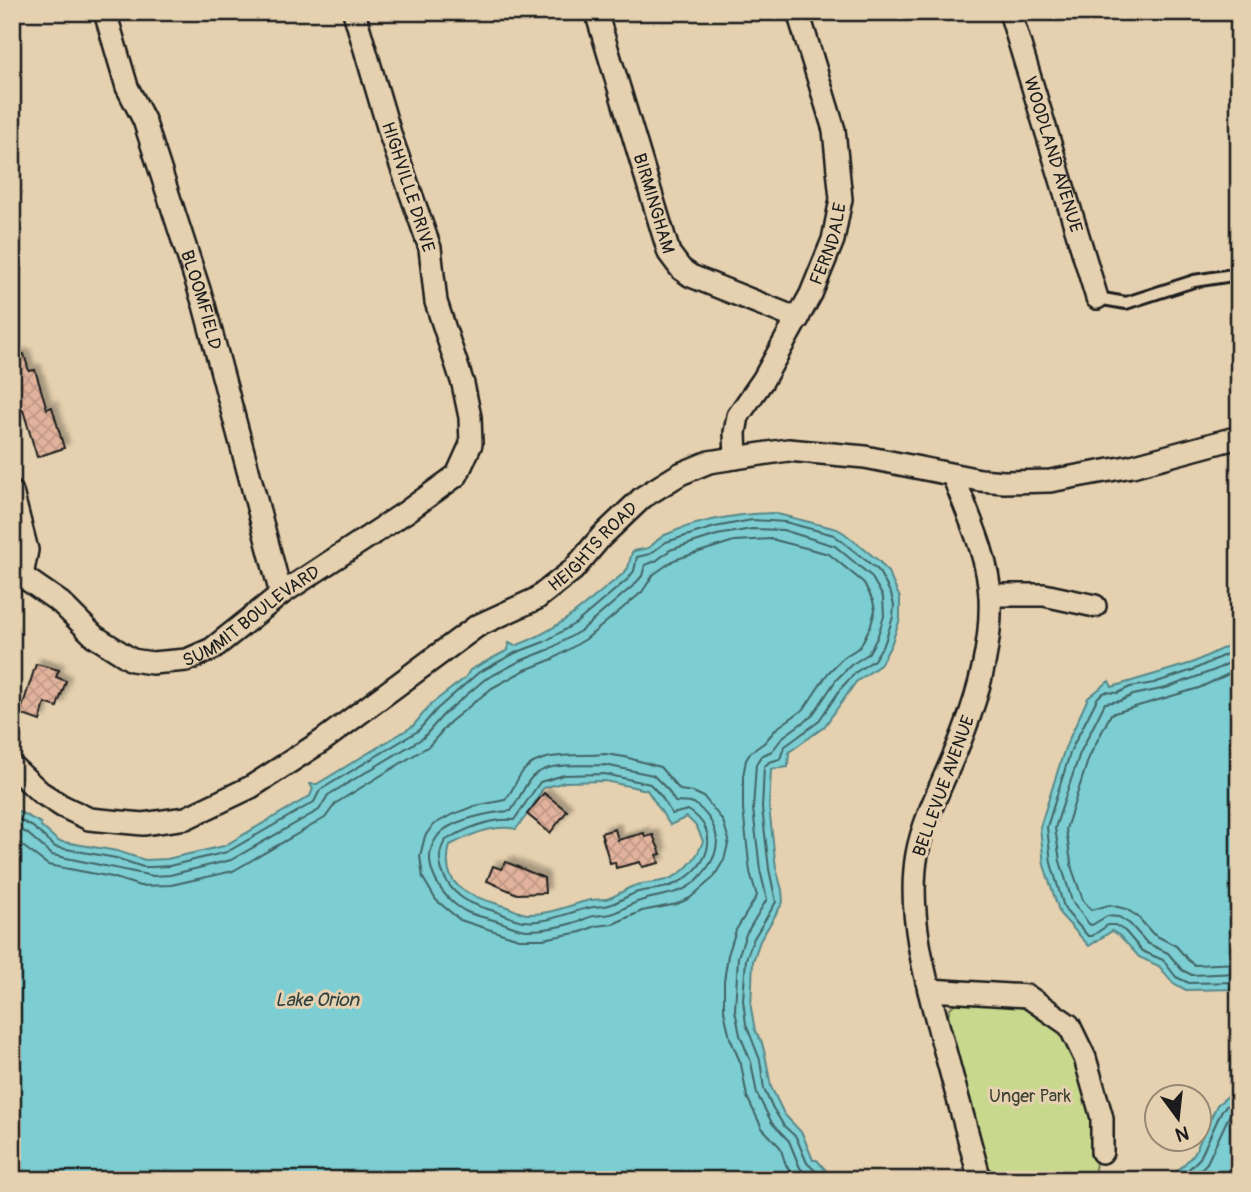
<svg xmlns="http://www.w3.org/2000/svg" width="1251" height="1192" font-family="Pangolin,sans-serif">
	<style>
		.green { fill: #c8d98e; stroke: #727a55; stroke-width: 2 }
		.water { fill: #7cced2; stroke: #568789; stroke-width: 2; fill-rule: evenodd }
		.lines { fill: none; stroke-linecap: round; stroke-linejoin: round }
		.shore { stroke: #426365; stroke-width: 2 }
		.building { fill: url(#building-cross-hatch); stroke: #1c1c1c; stroke-width: 2; filter: url(#shadow) }
		.service-casing { stroke: #1c1c1c; stroke-width: 16 }
		.minor-casing { stroke: #1c1c1c; stroke-width: 26 }
		.service { stroke: #e5d1af; stroke-width: 10 }
		.minor { stroke: #e5d1af; stroke-width: 21 }
		.labels { text-anchor: middle; dominant-baseline: central; stroke-width: 6; stroke-linejoin: round; paint-order: stroke }
		.street-label { font-size: 18px; fill: #1c1c1c; stroke: #e5d1af }
		.park-label { font-size: 18px; fill: #3e4233; stroke: #e5d1af }
		.water-label { font-size: 19px; font-style: italic; fill: #2f4040; stroke: #e5d1af }
	</style>
	<defs>
		<pattern id="building-cross-hatch" width="8" height="8" patternUnits="userSpaceOnUse" patternTransform="scale(1.75)"><rect width="8" height="8" fill="#e1b39c"/><path d="M0 0l8 8M0 8l8-8" fill="none" stroke="#c09986"/></pattern>
		<filter id="shadow"><feDropShadow dx="5" dy="-5" stdDeviation="2" flood-color="#0004"/></filter>
	</defs>
	<rect width="100%" height="100%" fill="#e5d1af"/>
	<filter id="ink" filterUnits="userSpaceOnUse"><feTurbulence type="fractalNoise" baseFrequency=".0143" numOctaves="2"/><feDisplacementMap in="SourceGraphic" scale="14" xChannelSelector="R" yChannelSelector="G"/><feConvolveMatrix kernelMatrix="1 2 1 2 8 2 1 2 1" color-interpolation-filters="sRGB"/></filter>
	<g filter="url(#ink)">
		<polygon class="green" points="959,1000 1020,1002 1054,1018 1083,1059 1098,1152 1093,1180 990,1180 947,1019 950,1008"/>
		<g class="water">
			<path d="M773,513L837,529L844,533L879,561L888,572L900,598V619L891,645L880,665L856,682L824,727L789,752L788,767L771,769L769,807L776,868L782,890L783,902L760,941L753,961L751,1008L755,1031L762,1043L766,1059L771,1087L784,1114L802,1133L813,1160H817L828,1173L838,1180H12V808L41,823V826L58,841L117,851L145,860L167,859L224,846L310,796L313,789L310,784H317L413,726L431,704L465,678L470,670L508,650L509,643L515,646C563,628 584,604 623,574L628,568L632,552C638,549 642,550 648,548C654,545 658,538 665,535C699,520 736,514 773,513ZM605,781L647,790L670,825L687,817L697,827L703,841C697,859 682,877 662,881C652,883 640,883 631,887C622,891 615,897 606,899C601,900 595,899 590,900C569,905 549,915 527,914C520,913 513,909 507,907C475,896 438,891 450,845C470,835 493,824 516,829L533,807L543,788L565,782Z"/>
			<polygon points="1239,624 1239,989 1186,990 1173,983 1159,966 1139,957 1120,936 1112,931 1089,946 1060,914 1044,865 1040,827 1065,748 1088,698 1109,681 1112,687 1192,663 1232,644 1228,629"/>
			<polygon points="1234,1053 1239,1054 1239,1180 1169,1180 1194,1154 1217,1105 1229,1095 1230,1068"/>
		</g>
		<g class="lines">
			<g class="shore">
				<polyline points="1239,645 1235,650 1193,670 1154,683 1130,687 1118,693 1105,692 1098,697 1071,750 1047,827 1051,863 1063,904 1066,911 1088,936 1092,936 1108,925 1115,925 1125,931 1142,951 1163,960 1176,977 1189,983 1239,982"/>
				<polyline points="1239,658 1215,670 1166,688 1133,695 1120,701 1105,703 1080,753 1055,828 1060,861 1072,901 1089,924 1092,925 1107,916 1119,917 1130,924 1147,943 1168,953 1182,970 1192,975 1239,973"/>
				<polyline points="1239,669 1199,688 1111,714 1089,757 1066,829 1072,869 1083,900 1091,910 1110,905 1126,909 1137,916 1153,934 1176,946 1189,961 1195,965 1239,963"/>
				<path d="M605,754L625,757L660,767L680,790L693,792L704,797L723,821L729,840L724,860L713,878L690,898L677,904L642,911L613,924L596,926L581,932L543,939H519L460,920L436,900L423,878L420,856L425,836L433,825L451,815L475,806L505,800C513,791 516,780 523,771C542,750 580,757 605,754Z"/>
				<path d="M605,765L653,775L668,790L675,802L694,803C716,820 725,843 708,867C686,898 670,891 640,901C630,904 621,911 611,914C605,915 600,915 595,916C590,916 585,919 580,921C564,926 545,930 528,930C517,930 508,924 497,921C487,918 476,916 467,912C442,900 418,863 437,837C448,820 492,812 511,811C518,801 526,783 532,777C550,760 583,767 605,765Z"/>
				<path d="M605,774L650,784L661,796L672,814L688,810C724,832 707,870 675,884C663,890 650,889 638,892C628,895 619,902 609,905C603,907 598,906 593,907C570,911 548,924 524,921C514,920 504,914 494,911C473,905 457,899 446,880C439,867 437,852 446,840C467,828 490,818 514,820L540,782L564,775Z"/>
				<polyline points="12,816 33,827 55,847 116,858 143,867 152,867 169,866 227,852 314,802 320,790 418,731 437,709 478,673 515,653 544,642 576,623 628,579 634,571 637,557 650,554 666,542 715,527 752,520 785,522 834,535 878,570 891,594 894,605 893,617 885,642 874,660 856,672 842,687 818,722 784,747 780,759 769,762 764,767 762,808 769,869 776,902 754,938 746,959 743,1000 746,1024 760,1060 764,1089 771,1105 784,1126 796,1137 807,1163 825,1180"/>
				<polyline points="12,826 27,833 52,855 153,876 170,875 231,860 319,810 328,795 423,738 443,715 484,680 520,661 548,650 582,630 634,585 642,576 645,565 656,561 670,550 717,535 752,529 783,530 835,546 871,576 883,597 884,616 877,638 868,654 851,665 836,680 812,716 784,736 772,751 761,756 756,764 753,809 760,870 767,899 746,934 738,957 735,1010 740,1035 751,1062 757,1094 772,1123 789,1141 800,1168 812,1180"/>
				<polyline points="12,838 48,865 112,877 140,886 171,885 233,871 325,818 336,803 429,746 450,722 492,688 525,670 553,659 586,639 642,592 654,574 674,560 734,541 771,539 829,554 864,583 873,601 875,610 871,625 860,647 844,657 828,673 804,709 777,728 764,743 751,752 746,760 743,776 743,809 750,872 757,896 736,930 728,955 724,981 724,1011 730,1038 741,1064 747,1097 762,1128 780,1147 786,1165 796,1180"/>
				<polyline points="1178,1180 1200,1158 1222,1110 1235,1098 1239,1064"/>
				<polyline points="1190,1180 1207,1163 1229,1116 1239,1107"/>
			</g>
		</g>
		<g class="building">
			<polygon points="24,354 29,371 35,370 47,409 52,407 64,448 37,457 23,410 17,412 12,397 12,357"/>
			<polygon points="36,664 59,670 56,677 66,681 57,707 45,703 40,721 20,714"/>
			<polygon points="544,793 567,811 550,833 527,814"/>
			<polygon points="615,829 618,840 644,833 645,837 653,835 661,854 657,855 659,863 642,867 640,862 616,868 615,862 610,863 601,833"/>
			<polygon points="506,862 544,878 545,893 517,894 487,881 493,866 501,869"/>
		</g>
		<g class="lines">
			<g class="service-casing">
				<polyline id="service" points="1097,298 1126,303 1194,281 1239,274"/>
			</g>
			<g class="minor-casing">
				<g id="minor">
					<path id="s1" d="M105,12L127,87L144,120L204,305L281,594"/>
					<path id="s2" d="M596,12L669,253L681,269L691,276L798,319"/>
					<path id="s3" d="M1010,12L1097,298"/>
					<path id="s4" d="M736,458L735,433L738,416L763,380L811,294L833,240L841,199L834,130L798,12"/>
					<path d="M953,475C967,513 988,555 990,596C992,640 980,690 964,731C950,769 924,815 917,854C906,916 928,988 944,1047C956,1091 968,1135 980,1180"/>
					<polyline points="12,492 27,550 22,576"/>
					<path id="s5" d="M12,582L22,576L61,603L94,636L132,660L152,663L187,660L212,649L281,594L406,512L457,475L471,444L470,417L463,384L436,302L430,248L391,137L354,12"/>
					<polyline points="990,595 1044,595 1095,606"/>
					<path id="s6" d="M12,766L40,792L62,806L89,819L143,824L186,818L251,787L322,741L477,626L536,599L573,570L601,537L643,497L680,474L709,462L788,450L865,457L980,480L1004,482L1050,481L1132,466L1239,437"/>
					<polyline points="929,990 1027,996 1069,1025 1085,1058 1102,1118 1102,1152"/>
				</g>
			</g>
			<use href="#service" class="service"/>
			<use href="#minor" class="minor"/>
		</g>
	</g>
	<g class="labels">
		<g class="street-label">
			<text stroke="none"><textPath href="#s3" startOffset="149">WOODLAND AVENUE</textPath></text>
			<text transform="translate(408 187) rotate(72)">HIGHVILLE DRIVE</text>
			<text stroke="none"><textPath href="#s2" startOffset="200">BIRMINGHAM</textPath></text>
			<text stroke="none"><textPath href="#s4" startOffset="238">FERNDALE</textPath></text>
			<text stroke="none"><textPath href="#s1" startOffset="304">BLOOMFIELD</textPath></text>
			<text stroke="none"><textPath href="#s6" startOffset="684">HEIGHTS ROAD</textPath></text>
			<text stroke="none"><textPath href="#s5" startOffset="284">SUMMIT BOULEVARD</textPath></text>
			<text transform="translate(944 786) rotate(-70)">BELLEVUE AVENUE</text>
		</g>
		<g class="park-label">
			<text x="1030" y="1096">Unger Park</text>
		</g>
		<g class="water-label">
			<text x="317" y="1000">Lake Orion</text>
		</g>
	</g>
	<rect width="1251" height="1192" fill="none" stroke="#e5d1af" stroke-width="42"/>
	<rect x="21" y="21" width="1209" height="1150" fill="none" stroke="#1c1c1c" stroke-width="2.5" filter="url(#ink)"/>
	<g transform="translate(1178 1118) rotate(165)"><circle r="33" fill="#e5d1af" stroke="#958974" stroke-width="2"/>
	<path d="M0-5L12 26L0 18L-12 26Z" fill="#1c1c1c"/>
	<text y="-10" font-size="19" font-weight="bold" text-anchor="middle" fill="#1c1c1c">N</text>
	</g>
</svg>
